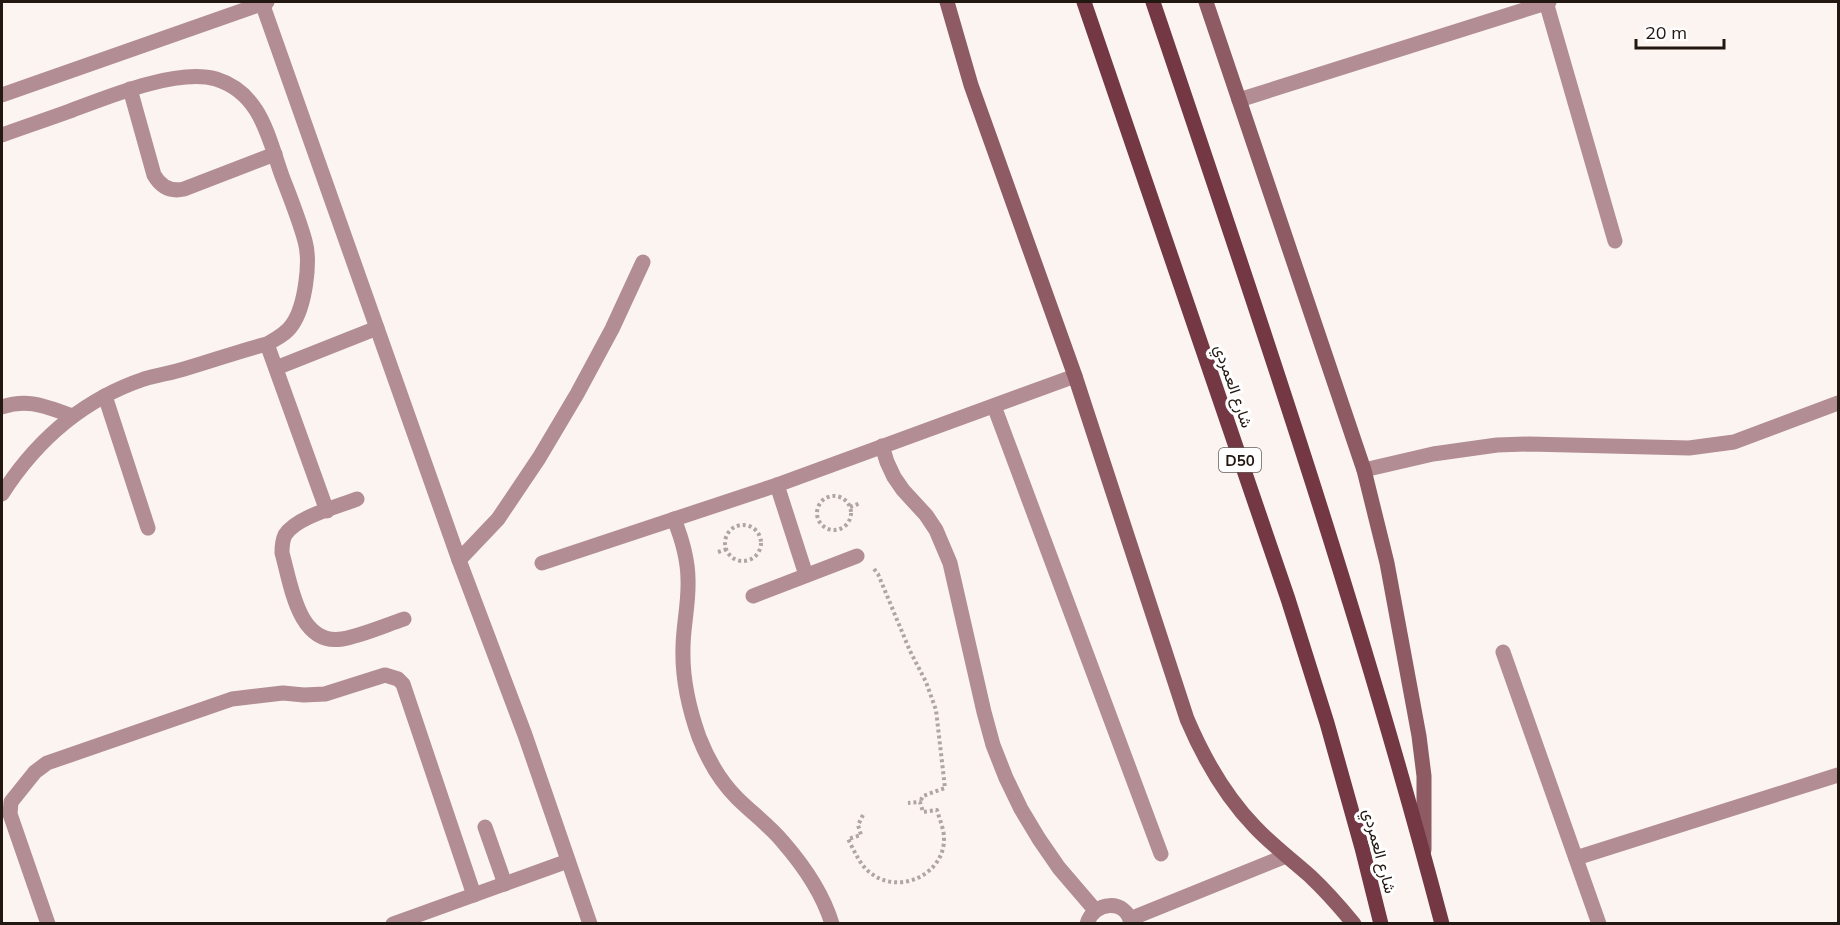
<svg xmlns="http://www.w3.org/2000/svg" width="1840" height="925" font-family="Mulish,Vazirmatn,sans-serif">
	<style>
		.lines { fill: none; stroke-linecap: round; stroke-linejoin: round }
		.path { stroke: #afa6a2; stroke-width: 4; stroke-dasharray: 3 3; stroke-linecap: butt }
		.lane { stroke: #b28d93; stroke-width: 15 }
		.street { stroke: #b28d93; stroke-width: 15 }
		.secondary { stroke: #8e5b65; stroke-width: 15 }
		.primary { stroke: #743845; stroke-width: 15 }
		.labels { text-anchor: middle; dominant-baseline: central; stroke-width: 6; stroke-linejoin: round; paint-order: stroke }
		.shield { fill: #fff; stroke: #655d58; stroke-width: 1.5 }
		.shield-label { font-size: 15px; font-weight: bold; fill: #231711 }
		.street-label { font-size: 16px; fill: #231711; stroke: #fff }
	</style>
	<rect width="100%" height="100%" fill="#fbf4f0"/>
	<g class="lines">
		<g class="path">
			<circle cx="834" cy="513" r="17"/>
			<polyline points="850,507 861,503"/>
			<circle cx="743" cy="543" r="18"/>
			<polyline points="718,552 727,549"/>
			<polyline points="874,569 878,574 910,651 926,682 936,710 945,788 923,796 920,802"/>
			<path d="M863,815L858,825L861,835L848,839C855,852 860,866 872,874C900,895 945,874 944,838C944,829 939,818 937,810L923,812L920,802L908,803"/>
		</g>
		<g class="lane">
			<polyline points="1546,2 1615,241"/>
			<path d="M130,89L154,175C161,187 171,192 184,189L275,154"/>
			<polyline points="1239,100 1549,2"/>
			<path d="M2,135C24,127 48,119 70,111C107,97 177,68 216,79C261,93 268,137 282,176C290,197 299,219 305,241C311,262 305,307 292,325C286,334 276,339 267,344C239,351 212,361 184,369C171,373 157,375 144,379C82,400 36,441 2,494"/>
			<polyline points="267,344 327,511"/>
			<polyline points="276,368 377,328"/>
			<polyline points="105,396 148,528"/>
			<polyline points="994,406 1161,854"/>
			<path d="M2,407C29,398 46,407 73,416"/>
			<polyline points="882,446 887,462 894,477 903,490 926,515 936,530 950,563 984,712 993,745 1006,778 1021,809 1039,839 1059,868 1095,910"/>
			<polyline points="1364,470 1433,454 1497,445 1529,444 1689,448 1734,442 1838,403"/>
			<polyline points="777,485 806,575"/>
			<path d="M357,499C337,507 296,517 285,535C282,541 282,547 282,553C291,584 298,646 342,639C361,636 386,625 404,619"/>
			<path d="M674,519C682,539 688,559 688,580C689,603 683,626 683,648C682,678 689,709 699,737C708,760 720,781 737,798C752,813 770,826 783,842C803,865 823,894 832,924"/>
			<polyline points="459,560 498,519 539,458 577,394 612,329 643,262"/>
			<polyline points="542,563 777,485 1075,376"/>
			<polyline points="753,596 857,556"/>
			<polyline points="1503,652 1599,924"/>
			<polyline points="485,827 505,884"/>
			<polyline points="1576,858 1838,775"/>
			<polyline points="1130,919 1286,856"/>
			<polyline points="48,924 10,814 11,802 35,772 47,763 232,699 283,693 304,695 325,694 385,675 398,679 403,684 474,895"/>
			<polyline points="393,924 568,861"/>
			<path d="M1087,924C1093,901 1127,898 1131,924"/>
		</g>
		<g class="street">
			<polyline points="262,3 459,560 525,735 590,924"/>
			<polyline points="2,95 267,2"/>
		</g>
		<g class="secondary">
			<path d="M947,2L971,85L1075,376L1187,719C1204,759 1225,796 1255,827C1272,845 1292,860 1310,876C1326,891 1340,907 1354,924"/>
			<polyline points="1206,2 1364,470 1387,563 1419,736 1424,776 1424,850"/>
		</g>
		<g class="primary">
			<polyline points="1084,2 1288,599 1327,723 1362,848 1381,924"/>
			<path d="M1153,2C1256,307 1360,612 1442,924"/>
		</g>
	</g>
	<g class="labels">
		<rect class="shield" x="1219" y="448" width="42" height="24" rx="4.5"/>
		<g class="shield-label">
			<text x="1240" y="460">D50</text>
		</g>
		<g class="street-label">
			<text transform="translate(1234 386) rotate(71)">شارع العمردي</text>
			<text transform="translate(1380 851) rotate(75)">شارع العمردي</text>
		</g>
	</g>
	<rect width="1840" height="925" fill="none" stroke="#231711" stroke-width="6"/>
	<path d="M1636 39v9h88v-9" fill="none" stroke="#231711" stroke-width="3"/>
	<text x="1645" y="39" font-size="18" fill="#231711" stroke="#ffffff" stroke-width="4.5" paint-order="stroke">20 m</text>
</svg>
